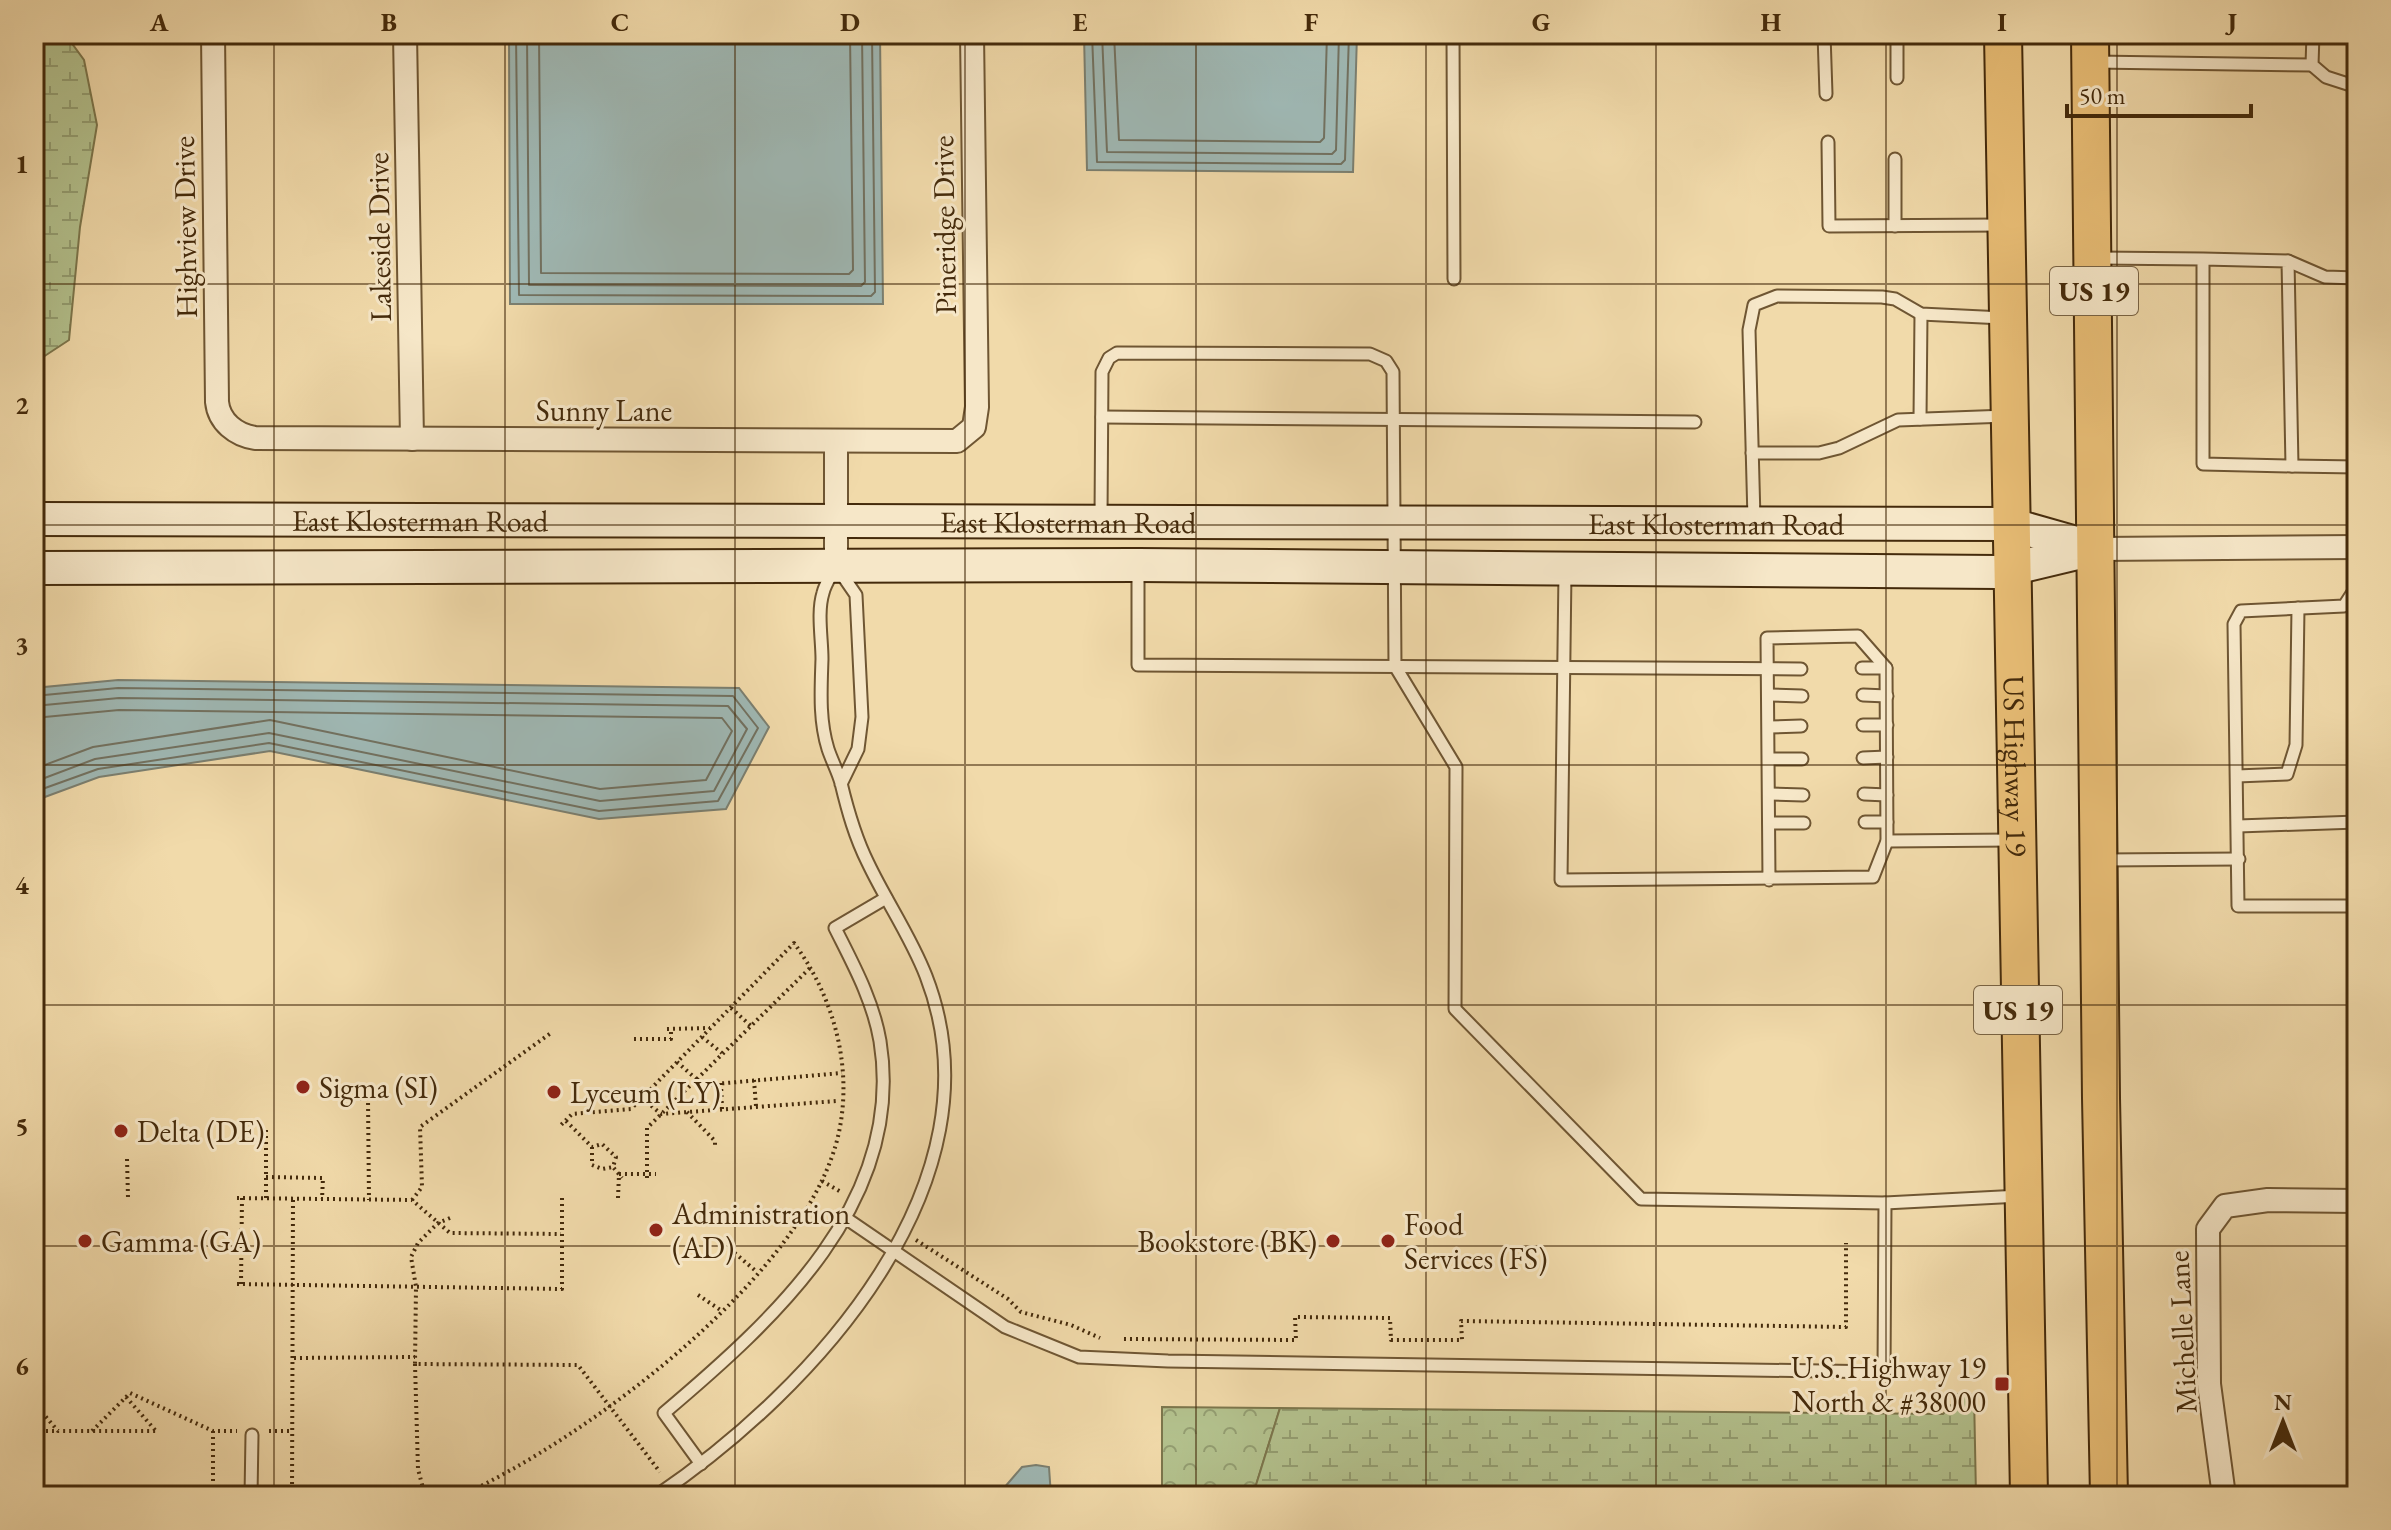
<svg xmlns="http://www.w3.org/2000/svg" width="2391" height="1530" font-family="'EB Garamond',serif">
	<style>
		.forest { fill: url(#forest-crowns); stroke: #7c764c; stroke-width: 2 }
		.wetland { fill: url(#wetland-marsh); stroke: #7c764c; stroke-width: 2 }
		.water { fill: #9fb8b4; stroke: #7b7f70; stroke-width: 2 }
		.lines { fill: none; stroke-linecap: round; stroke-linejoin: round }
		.shore { stroke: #727160; stroke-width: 2 }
		.service-casing { stroke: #6f5633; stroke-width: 15 }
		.minor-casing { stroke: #6f5633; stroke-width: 26 }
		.secondary-casing { stroke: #442a0b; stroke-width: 36 }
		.trunk-casing { stroke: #442a0b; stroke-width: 40 }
		.path { stroke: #442a0b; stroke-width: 4; stroke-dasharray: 2 4; stroke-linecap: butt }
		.service { stroke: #f6e7c8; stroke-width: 11 }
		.minor { stroke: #f6e7c8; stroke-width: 22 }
		.secondary { stroke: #f6e7c8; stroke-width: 32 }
		.trunk { stroke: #e8bd75; stroke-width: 36 }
		.grid { fill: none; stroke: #442a0b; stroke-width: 2; stroke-opacity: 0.55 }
		.poi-dot { fill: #8f2418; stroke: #f6e7c8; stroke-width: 3 }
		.labels { text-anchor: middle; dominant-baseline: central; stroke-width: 6; stroke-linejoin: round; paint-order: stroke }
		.shield { fill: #f6e7c8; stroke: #796344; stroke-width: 2 }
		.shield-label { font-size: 28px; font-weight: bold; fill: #442a0b }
		.street-label { font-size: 30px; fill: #442a0b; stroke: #f6e7c8 }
		.poi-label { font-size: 30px; fill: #442a0b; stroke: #f6e7c8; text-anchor: start }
		.neatline { fill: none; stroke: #442a0b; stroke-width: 3 }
		.grid-label { font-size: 26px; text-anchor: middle; font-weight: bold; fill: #442a0b }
	</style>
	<defs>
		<pattern id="forest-crowns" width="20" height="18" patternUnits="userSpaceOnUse" patternTransform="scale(2)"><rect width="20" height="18" fill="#b3c18d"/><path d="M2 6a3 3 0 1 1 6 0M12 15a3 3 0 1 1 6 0" fill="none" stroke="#939d71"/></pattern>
		<pattern id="wetland-marsh" width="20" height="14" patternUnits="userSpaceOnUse" patternTransform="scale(2)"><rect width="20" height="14" fill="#b3c18d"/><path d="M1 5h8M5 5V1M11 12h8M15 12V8" fill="none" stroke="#939d71"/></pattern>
	</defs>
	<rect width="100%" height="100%" fill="#f1daaa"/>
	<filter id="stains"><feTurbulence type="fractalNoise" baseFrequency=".0025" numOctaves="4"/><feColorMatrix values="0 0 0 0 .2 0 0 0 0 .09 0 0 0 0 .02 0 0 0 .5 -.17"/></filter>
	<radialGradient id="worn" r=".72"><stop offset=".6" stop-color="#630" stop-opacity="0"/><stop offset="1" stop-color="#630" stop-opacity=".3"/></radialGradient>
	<polygon class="forest" points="1162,1407 1280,1408 1256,1485 1245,1496 1162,1496"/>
	<g class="wetland">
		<polygon points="42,34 65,34 84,60 97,125 80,227 69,340 34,363 34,38"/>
		<polygon points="1954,1394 1974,1394 1976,1496 1245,1496 1256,1485 1280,1408 1943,1414 1954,1402"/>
	</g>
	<g class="water">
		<polygon points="509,34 880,34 883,304 510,304"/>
		<polygon points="1084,34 1357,34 1353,172 1087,170"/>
		<polygon points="118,680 739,688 769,727 726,809 599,819 270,751 99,777 34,801 34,688"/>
		<polygon points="1036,1465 1049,1467 1051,1496 997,1496 1022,1467"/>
	</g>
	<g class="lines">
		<g class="shore">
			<polyline points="516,34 519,295 871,296 875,292 872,34"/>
			<polyline points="527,34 529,285 861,286 865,282 862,34"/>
			<polyline points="539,34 541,273 849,274 853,270 850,34"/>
			<polyline points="1092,34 1097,162 1341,164 1345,160 1349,34"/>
			<polyline points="1102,34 1107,152 1332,154 1336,150 1339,34"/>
			<polyline points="1114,34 1119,140 1320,142 1324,138 1327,34"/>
			<polyline points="34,696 118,688 733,696 758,728 718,801 599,811 269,743 98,769 34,792"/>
			<polyline points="34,706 119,698 728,706 747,729 714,791 600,801 269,733 95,759 34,782"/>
			<polyline points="34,718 119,710 722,718 732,731 706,780 600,789 270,720 93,747 34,769"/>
		</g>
		<g class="service-casing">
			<g id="service">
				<polyline points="1453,34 1454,279"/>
				<polyline points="1824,34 1826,94"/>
				<polyline points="1897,34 1897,78"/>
				<polyline points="2313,34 2312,65 2326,77 2357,87"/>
				<polyline points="2095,62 2312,65"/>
				<polyline points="1828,142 1829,226 2004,225"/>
				<polyline points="1895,159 1895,226"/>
				<polyline points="2099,258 2203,259 2203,464 2292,466 2288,261 2203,259"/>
				<polyline points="2288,261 2325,277 2357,278"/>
				<polyline points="1102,417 1695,422"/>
				<polyline points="1920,419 1921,314"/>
				<polyline points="1752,453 1819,453 1839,448 1898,420 2007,416"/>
				<polyline points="2292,466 2357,467"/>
				<polyline points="1101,518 1102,372 1109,358 1117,353 1370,354 1386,361 1393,372 1395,666 1456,767 1455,1009 1641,1199 1885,1203 2020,1196"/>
				<polyline points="1754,519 1749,330 1754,305 1777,296 1882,297 1895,299 1921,314 2003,318"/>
				<polyline points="2356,547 2355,589 2344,606 2241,611 2234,624 2238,906 2357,906"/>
				<polyline points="1138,566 1138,665 1801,669"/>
				<polyline points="1565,572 1561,880 1873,877 1887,841 1886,668 1858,636 1767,638 1769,880"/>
				<polyline points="1862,668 1886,668"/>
				<polyline points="1768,695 1802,696"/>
				<polyline points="1863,695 1887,696"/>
				<polyline points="1863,725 1887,725"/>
				<polyline points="1769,727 1801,726"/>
				<polyline points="1863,758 1887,757"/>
				<polyline points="1769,759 1802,759"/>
				<polyline points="2237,776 2287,774 2296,745 2298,608"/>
				<polyline points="1769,794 1803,795"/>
				<polyline points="1864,794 1887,795"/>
				<polyline points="1865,822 1887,822"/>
				<polyline points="1769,823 1804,823"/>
				<polyline points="2238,826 2357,822"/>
				<polyline points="1887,841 2014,840"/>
				<polyline points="2103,860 2239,859"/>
				<polyline points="847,1219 1005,1327 1079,1357 1168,1361 1884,1372 1885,1203"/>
				<path d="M701,1464L664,1413C775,1319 906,1201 880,1041C873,1000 853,964 835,928L886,898"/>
				<polyline points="251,1496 252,1435"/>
				<path d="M656,1496C813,1390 1006,1182 926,976C911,937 886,901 868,863C855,837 848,812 841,783C838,772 832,761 828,749C819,720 821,690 822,659C822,639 817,612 823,593C825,584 832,574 836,566L856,595L862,717L858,749L841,784"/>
			</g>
		</g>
		<g class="minor-casing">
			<g id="minor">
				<path d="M213,34L217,402C219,422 236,435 255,438L957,441L974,427L977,407L972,34"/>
				<polyline points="405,34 412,439"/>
				<polyline points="836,442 836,566"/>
				<polyline points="2097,549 2357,547"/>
				<polyline points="2224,1496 2209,1384 2208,1229 2225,1206 2268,1200 2357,1201"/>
			</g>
		</g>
		<g class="secondary-casing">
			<g id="secondary">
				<path id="s1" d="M34,519L2009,524L2097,549"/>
				<polyline points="34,568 1138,565 1998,572 2094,549"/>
			</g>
		</g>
		<g class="trunk-casing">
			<g id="trunk">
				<path id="s2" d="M2003,34L2029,1496"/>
				<polyline points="2090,34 2101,1098 2109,1496"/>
			</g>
		</g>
		<g class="path">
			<polyline points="731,1008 751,1026"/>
			<polyline points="667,1029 710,1028"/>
			<polyline points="702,1037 722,1053"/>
			<polyline points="634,1039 671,1039 671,1029"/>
			<polyline points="677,1062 703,1085 842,1073"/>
			<polyline points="754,1080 756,1106"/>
			<polyline points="721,1083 722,1109"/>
			<polyline points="336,1098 368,1099 369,1200"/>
			<polyline points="642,1098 661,1114 837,1101"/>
			<polyline points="687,1112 715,1141 715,1147"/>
			<polyline points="566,1121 592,1147 602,1144 616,1157 613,1167 622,1178"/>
			<polyline points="266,1130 266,1199"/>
			<polyline points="592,1147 592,1165 602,1169 613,1167"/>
			<polyline points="127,1159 128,1197"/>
			<polyline points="266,1177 323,1178 322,1199"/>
			<polyline points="647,1178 647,1128 811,967"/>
			<polyline points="822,1181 841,1192"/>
			<polyline points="237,1198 412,1200 450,1233 561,1234"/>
			<polyline points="618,1198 619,1174 656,1174"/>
			<polyline points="412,1200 422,1187 420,1127 551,1033"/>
			<polyline points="450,1218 438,1223 418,1243 411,1257 416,1287 415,1364 578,1365 660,1472"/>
			<polyline points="916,1240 1008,1299 1021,1312 1071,1325 1100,1338"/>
			<polyline points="730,1249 757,1272"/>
			<polyline points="237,1284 562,1289 562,1198"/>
			<polyline points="241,1284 242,1198"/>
			<polyline points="698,1295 722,1311"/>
			<polyline points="1124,1339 1296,1340 1295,1317 1390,1318 1391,1340 1462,1340 1461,1321 1846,1327 1846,1243"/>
			<polyline points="294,1358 415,1357"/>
			<polyline points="415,1364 418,1469 425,1496"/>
			<polyline points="126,1397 156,1431"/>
			<polyline points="34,1403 58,1431 156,1431"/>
			<polyline points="34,1431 58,1431"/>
			<polyline points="92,1431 130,1393 213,1431 237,1431"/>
			<polyline points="213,1431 213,1496"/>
			<polyline points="269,1431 291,1431"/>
			<polyline points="292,1496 293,1199"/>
			<path d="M460,1496C586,1439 809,1274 839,1132C853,1065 833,996 794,943L631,1109L572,1114L561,1125"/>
		</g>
		<use href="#service" class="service"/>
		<use href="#minor" class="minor"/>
		<use href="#secondary" class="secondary"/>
		<use href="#trunk" class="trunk"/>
	</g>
	<path class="grid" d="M274,34V1496M505,34V1496M735,34V1496M965,34V1496M1196,34V1496M1426,34V1496M1656,34V1496M1886,34V1496M2117,34V1496M34,284H2357M34,525H2357M34,765H2357M34,1005H2357M34,1246H2357"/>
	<g class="poi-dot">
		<circle cx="303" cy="1087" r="8"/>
		<circle cx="554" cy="1092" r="8"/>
		<circle cx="121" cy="1131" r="8"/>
		<circle cx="656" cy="1230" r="8"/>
		<circle cx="85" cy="1241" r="8"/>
		<circle cx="1333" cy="1241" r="8"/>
		<circle cx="1388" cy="1241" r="8"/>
		<rect x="1994" y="1376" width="16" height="16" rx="4"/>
	</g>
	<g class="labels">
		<g class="shield">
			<rect x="2050" y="267" width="88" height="48" rx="6"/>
			<rect x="1974" y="986" width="88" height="48" rx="6"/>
		</g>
		<g class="shield-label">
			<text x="2094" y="291">US 19</text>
			<text x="2018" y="1010">US 19</text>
		</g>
		<g class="street-label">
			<text transform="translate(944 225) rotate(-91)">Pineridge Drive</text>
			<text transform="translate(185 227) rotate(-91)">Highview Drive</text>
			<text transform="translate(379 237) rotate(-91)">Lakeside Drive</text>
			<text x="604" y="410">Sunny Lane</text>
			<text stroke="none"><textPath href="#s1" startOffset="386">East Klosterman Road</textPath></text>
			<text stroke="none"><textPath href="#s1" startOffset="1034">East Klosterman Road</textPath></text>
			<text stroke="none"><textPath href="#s1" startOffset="1682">East Klosterman Road</textPath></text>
			<text stroke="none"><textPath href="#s2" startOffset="732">US Highway 19</textPath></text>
			<text transform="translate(2182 1332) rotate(-93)">Michelle Lane</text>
		</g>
		<g class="poi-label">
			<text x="319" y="1087">Sigma (SI)</text>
			<text x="570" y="1092">Lyceum (LY)</text>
			<text x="137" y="1131">Delta (DE)</text>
			<text x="672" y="1213">Administration<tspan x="672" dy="34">(AD)</tspan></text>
			<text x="1404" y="1224">Food<tspan x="1404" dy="34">Services (FS)</tspan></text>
			<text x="101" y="1241">Gamma (GA)</text>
			<text x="1317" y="1241" text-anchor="end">Bookstore (BK)</text>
			<text x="1986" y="1367" text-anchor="end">U.S. Highway 19<tspan x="1986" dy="34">North &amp; #38000</tspan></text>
		</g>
	</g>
	<rect width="2391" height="1530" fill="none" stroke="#f1daaa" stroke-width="88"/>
	<g transform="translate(2283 1422)" stroke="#f6e7c8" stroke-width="6" paint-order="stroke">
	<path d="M0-6L14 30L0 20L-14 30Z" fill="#442a0b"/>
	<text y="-12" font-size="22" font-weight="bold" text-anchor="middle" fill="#442a0b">N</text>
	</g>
	<path d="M2067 104v12h184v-12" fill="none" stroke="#442a0b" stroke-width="4"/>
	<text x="2079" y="104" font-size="24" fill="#442a0b" stroke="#f6e7c8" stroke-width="6" paint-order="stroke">50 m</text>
	<rect x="44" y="44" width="2303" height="1442" class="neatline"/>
	<g class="grid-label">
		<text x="159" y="31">A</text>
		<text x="389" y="31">B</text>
		<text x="620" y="31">C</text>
		<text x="850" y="31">D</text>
		<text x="1080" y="31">E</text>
		<text x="1311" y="31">F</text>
		<text x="1541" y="31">G</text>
		<text x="1771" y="31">H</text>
		<text x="2002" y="31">I</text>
		<text x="2232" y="31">J</text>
		<text x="22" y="173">1</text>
		<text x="22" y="414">2</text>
		<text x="22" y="654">3</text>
		<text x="22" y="894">4</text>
		<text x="22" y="1135">5</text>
		<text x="22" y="1375">6</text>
	</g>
	<rect width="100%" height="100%" filter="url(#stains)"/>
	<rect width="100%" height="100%" fill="url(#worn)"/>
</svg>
